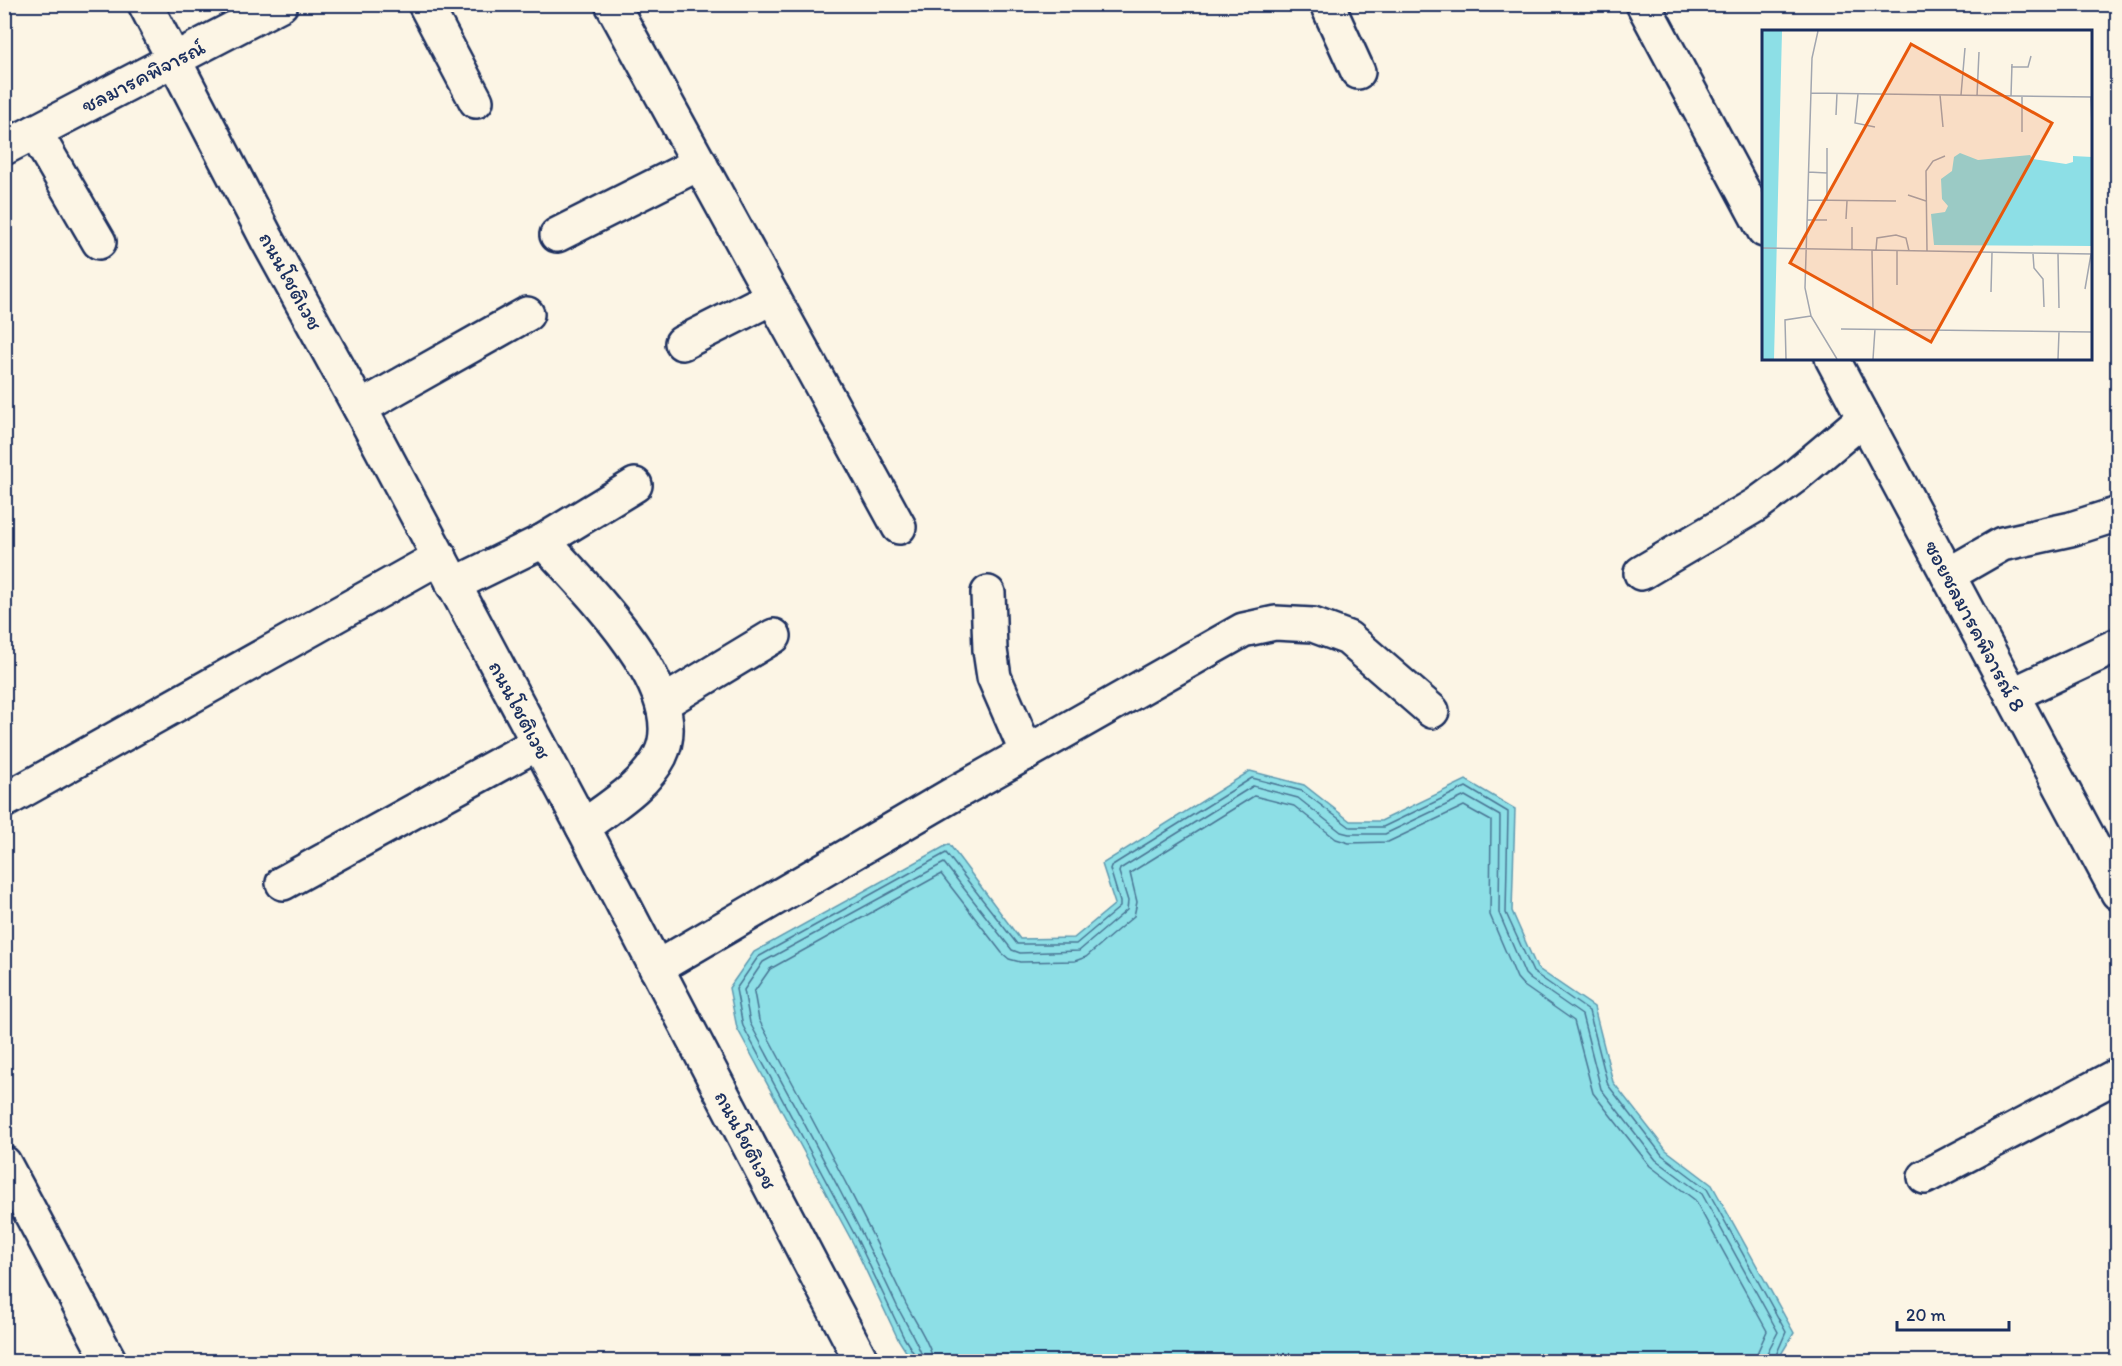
<svg xmlns="http://www.w3.org/2000/svg" width="2122" height="1366" font-family="Itim,'Playpen Sans Thai',sans-serif">
	<style>
		.water { fill: #8ddfe6; stroke: #5f99b0; stroke-width: 1.5 }
		.lines { fill: none; stroke-linecap: round; stroke-linejoin: round }
		.shore { stroke: #497594; stroke-width: 1.5 }
		.minor-casing { stroke: #1b2f5e; stroke-width: 38 }
		.minor { stroke: #fcf5e5; stroke-width: 33 }
		.labels { text-anchor: middle; dominant-baseline: central; stroke-width: 6; stroke-linejoin: round; paint-order: stroke }
		.street-label { font-size: 22px; fill: #1b2f5e; stroke: #fcf5e5 }
		.inset-road { fill: none; stroke: #a2a6af; stroke-width: 1.5 }
		.view { fill: #e8590c; fill-opacity: 0.15; stroke: #e8590c; stroke-width: 3 }
		.inset-edge { fill: none; stroke: #1b2f5e; stroke-width: 3 }
	</style>
	<rect width="100%" height="100%" fill="#fcf5e5"/>
	<filter id="ink" filterUnits="userSpaceOnUse"><feTurbulence type="fractalNoise" baseFrequency=".0167" numOctaves="2"/><feDisplacementMap in="SourceGraphic" scale="12" xChannelSelector="R" yChannelSelector="G"/><feConvolveMatrix kernelMatrix="1 2 1 2 8 2 1 2 1" color-interpolation-filters="sRGB"/></filter>
	<g filter="url(#ink)">
		<polygon class="water" points="1250,771 1304,785 1350,821 1381,821 1466,780 1515,809 1512,911 1537,968 1594,1007 1613,1082 1666,1150 1712,1185 1794,1333 1777,1361 912,1361 898,1339 853,1243 737,1028 729,988 754,952 949,844 1020,939 1074,938 1115,904 1102,864"/>
		<g class="lines">
			<g class="shore">
				<polyline points="916,1362 916,1357 903,1336 858,1241 743,1026 736,989 758,957 946,853 1017,944 1076,944 1120,907 1120,902 1110,869 1111,866 1252,778 1302,791 1350,827 1383,827 1466,787 1508,812 1506,913 1533,972 1589,1011 1608,1085 1662,1155 1707,1189 1786,1332 1773,1362"/>
				<path d="M924,1362C923,1352 904,1320 898,1308C853,1211 801,1118 750,1023L744,990L763,962L944,863L1012,950L1020,953L1079,951L1127,910L1128,901L1119,872L1120,869L1253,786L1298,798L1341,832L1349,834H1385L1465,796L1500,816L1499,913L1525,974L1530,979L1582,1015L1601,1089L1656,1160L1702,1194L1778,1332L1766,1355L1765,1362"/>
				<path d="M933,1362C933,1348 913,1318 906,1304C861,1208 809,1114 759,1020L754,992L770,969L941,874L1002,953L1009,959L1020,962L1075,961L1086,957L1134,916L1137,902L1130,873L1254,796L1294,806L1336,839L1349,843L1388,842L1464,806L1491,821L1490,915L1517,978L1524,986L1574,1021L1593,1093L1650,1166L1695,1200L1767,1331L1758,1351L1756,1362"/>
			</g>
			<g class="minor-casing">
				<g id="minor">
					<polyline points="145,4 267,239 360,408 583,827 862,1362"/>
					<polyline points="425,4 476,101"/>
					<polyline points="612,4 899,527"/>
					<polyline points="1327,4 1358,72"/>
					<polyline points="1643,4 1764,230"/>
					<polyline points="35,132 99,242"/>
					<polyline points="4,148 281,4"/>
					<polyline points="557,235 700,163"/>
					<polyline points="682,343 773,297"/>
					<polyline points="1832,358 2118,893"/>
					<polyline points="360,408 527,314"/>
					<polyline points="543,541 635,485"/>
					<polyline points="1641,573 1756,505 1794,477 1864,418"/>
					<polyline points="1948,575 2002,544 2071,529 2118,514"/>
					<path d="M453,585L543,541C583,586 693,690 660,756C644,787 610,806 583,827"/>
					<polyline points="988,593 990,650 994,677 1027,753"/>
					<polyline points="2012,695 2118,645"/>
					<polyline points="663,703 774,636"/>
					<polyline points="4,801 440,557"/>
					<polyline points="283,883 538,743"/>
					<polyline points="656,968 950,796 1243,630 1275,623 1313,625 1348,638 1432,711"/>
					<polyline points="4,1163 110,1362"/>
					<polyline points="1925,1177 2118,1075"/>
				</g>
			</g>
			<use href="#minor" class="minor"/>
		</g>
	</g>
	<g class="labels">
		<g class="street-label">
			<text transform="translate(143 76) rotate(-27)">ชลมารคพิจารณ์</text>
			<text transform="translate(291 281) rotate(61)">ถนนโชติเวช</text>
			<text transform="translate(1975 626) rotate(62)">ซอยชลมารคพิจารณ์ 8</text>
			<text transform="translate(520 710) rotate(62)">ถนนโชติเวช</text>
			<text transform="translate(746 1140) rotate(62)">ถนนโชติเวช</text>
		</g>
	</g>
	<g transform="translate(1762 30)">
		<rect width="330" height="330" fill="#fcf5e5"/>
		<path d="M0,1H20L12,329H0ZM198,123L216,130L268,125L271,129L304,134L311,132V126L330,127V216L172,215L169,184L183,182L186,176L180,169L179,149L190,141L192,127Z" fill="#8ddfe6"/>
		<path class="inset-road" d="M56,1L50,28L43,258L49,286L75,329M249,37H266L269,26M49,63L330,67M96,64L93,93L113,97M178,65L181,97M199,65L203,18M215,66L217,22M249,66L250,34M329,67L330,96M74,85L75,63M260,102V66M46,142L65,143M146,165L164,171M45,170L134,171M65,171V118M84,189L85,171M45,190H65M90,197V220M0,218L330,224M110,220L111,281M114,220L115,208L134,205L144,208L147,221M165,221L164,141L171,131L183,126M271,224L272,238L281,249L282,277M296,224L297,278M135,255V220M323,259L329,224M229,262L230,223M79,299L330,302M24,329L23,290L49,286M111,329L113,299M296,329L297,302"/>
		<path class="view" d="M149,14L290,93L169,312L28,233Z"/>
		<rect width="330" height="330" class="inset-edge"/>
	</g>
	<rect width="2122" height="1366" fill="none" stroke="#fcf5e5" stroke-width="24"/>
	<rect x="12" y="12" width="2098" height="1342" fill="none" stroke="#1b2f5e" stroke-width="2" filter="url(#ink)"/>
	<path d="M1897 1321v9h112v-9" fill="none" stroke="#1b2f5e" stroke-width="3"/>
	<text x="1906" y="1321" font-size="18" fill="#1b2f5e" stroke="#fcf5e5" stroke-width="4.5" paint-order="stroke">20 m</text>
</svg>
